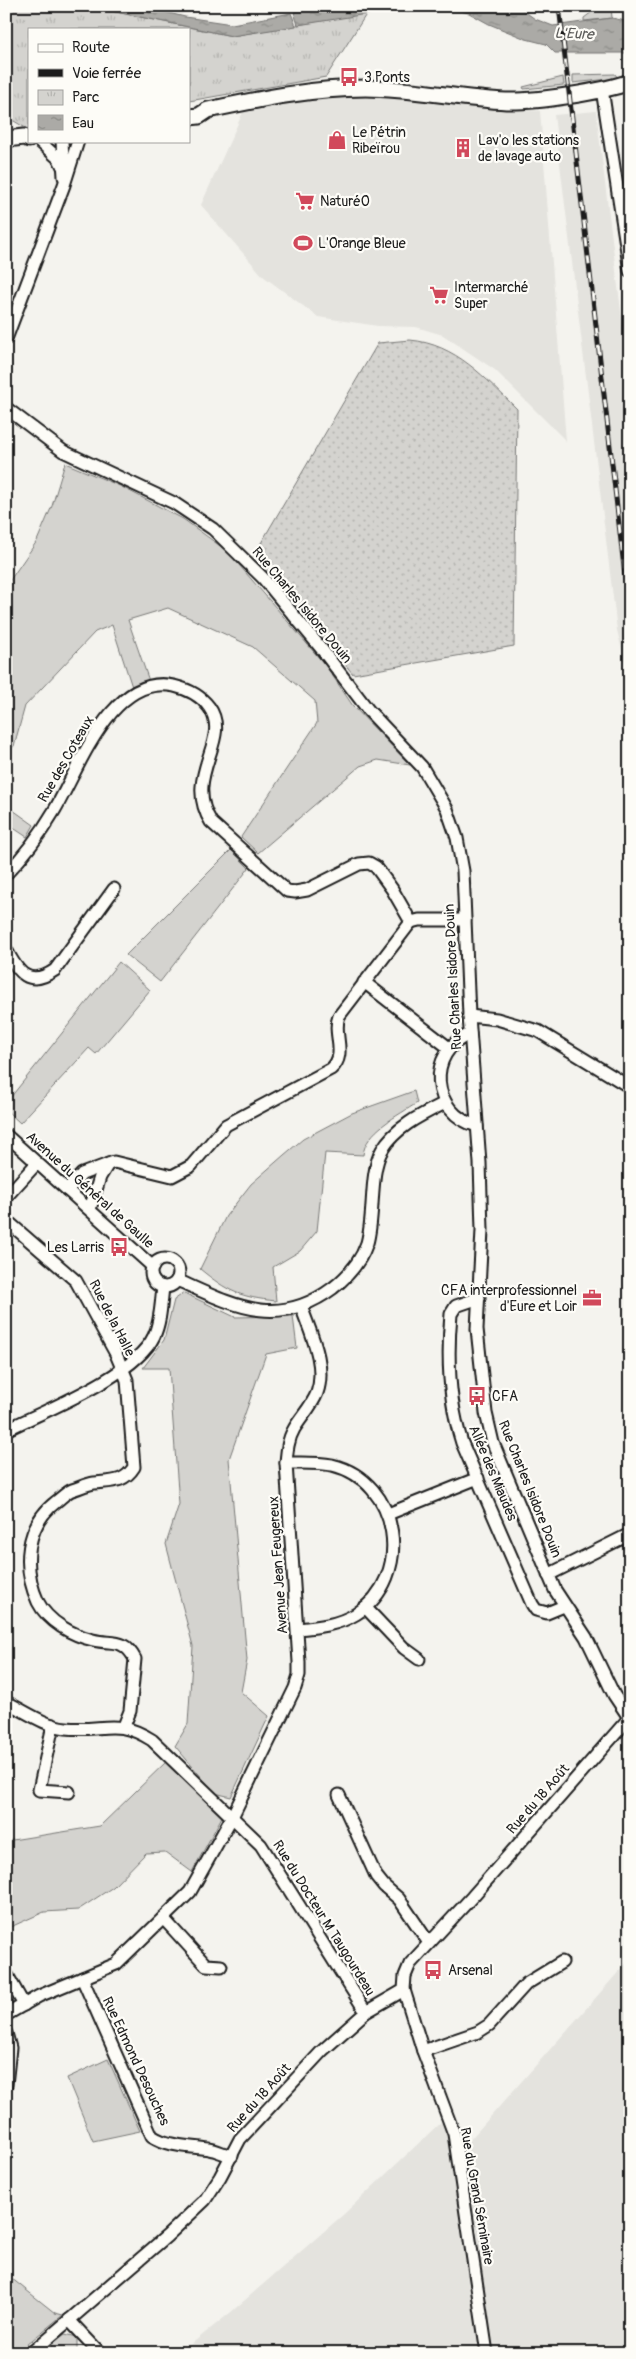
<svg xmlns="http://www.w3.org/2000/svg" width="636" height="2359" font-family="Pangolin,sans-serif">
	<style>
		.built { fill: #e4e3de }
		.grass { fill: #d4d3cf; stroke: #787876 }
		.park { fill: url(#park-tufts); stroke: #787876 }
		.garden { fill: url(#garden-dots); stroke: #787876 }
		.water { fill: url(#water-ripples); stroke: #72716f }
		.lines { fill: none; stroke-linecap: round; stroke-linejoin: round }
		.minor-casing { stroke: #1c1c1c; stroke-width: 15 }
		.major-casing { stroke: #1c1c1c; stroke-width: 19 }
		.minor { stroke: #fdfcf7; stroke-width: 11 }
		.major { stroke: #fdfcf7; stroke-width: 15 }
		.rail-casing { stroke: #1c1c1c; stroke-width: 5 }
		.rail { stroke: #fdfcf7; stroke-width: 3; stroke-dasharray: 9; stroke-linecap: butt }
		.labels { text-anchor: middle; dominant-baseline: central; stroke-width: 4.5; stroke-linejoin: round; paint-order: stroke }
		.poi-label { font-size: 14px; fill: #1c1c1c; stroke: #fdfcf7; text-anchor: start }
		.street-label { font-size: 14px; fill: #1c1c1c; stroke: #fdfcf7 }
		.water-label { font-size: 15px; font-style: italic; fill: #5c5c5a; stroke: #fdfcf7 }
	</style>
	<defs>
		<pattern id="park-tufts" width="24" height="20" patternUnits="userSpaceOnUse" patternTransform="scale(1.25)"><rect width="24" height="20" fill="#d4d3cf"/><path d="M3 7l-1-3M5 7V3M7 7l1-3M15 17l-1-3M17 17v-4M19 17l1-3" fill="none" stroke="#b5b5b1"/></pattern>
		<pattern id="garden-dots" width="8" height="8" patternUnits="userSpaceOnUse" patternTransform="scale(1.25)"><rect width="8" height="8" fill="#d4d3cf"/><path d="M2 2h.1M6 6h.1" fill="none" stroke="#b5b5b1" stroke-width="1.8" stroke-linecap="round"/></pattern>
		<pattern id="water-ripples" width="26" height="14" patternUnits="userSpaceOnUse" patternTransform="scale(1.25)"><rect width="26" height="14" fill="#abaaa6"/><path d="M2 4q2-2 4 0t4 0M15 11q2-2 4 0t4 0" fill="none" stroke="#8a8a86"/></pattern>
	</defs>
	<rect width="100%" height="100%" fill="#f4f3ee"/>
	<filter id="ink" filterUnits="userSpaceOnUse"><feTurbulence type="fractalNoise" baseFrequency=".02" numOctaves="2"/><feDisplacementMap in="SourceGraphic" scale="10" xChannelSelector="R" yChannelSelector="G"/><feConvolveMatrix kernelMatrix="1 2 1 2 8 2 1 2 1" color-interpolation-filters="sRGB"/></filter>
	<g filter="url(#ink)">
		<g class="built">
			<polygon points="546,6 571,6 571,10 547,12"/>
			<polygon points="348,95 404,96 477,107 540,111 566,441 495,370 443,335 416,327 378,326 318,317 263,276 201,205 244,110"/>
			<polygon points="596,111 630,383 630,704 629,679 617,630 554,115"/>
			<polygon points="630,1959 630,2353 180,2353 230,2313 344,2214 441,2122 468,2142"/>
		</g>
		<g class="grass">
			<polygon points="600,6 611,6 612,18 584,21 584,18"/>
			<polygon points="615,74 618,78 573,83 573,75"/>
			<polygon points="563,77 564,85 524,89 523,87"/>
			<polygon points="65,463 120,486 183,519 227,551 326,666 353,706 410,765 378,760 360,766 258,853 241,837 317,723 315,701 253,647 168,608 128,620 149,681 132,687 112,625 95,632 25,706 14,746 6,755 6,586 37,541 52,506"/>
			<polygon points="6,805 34,825 27,837 6,823"/>
			<polygon points="231,850 249,868 160,982 126,955"/>
			<polygon points="119,962 150,990 96,1054 89,1048 20,1123 6,1110 6,1103"/>
			<path d="M414,1091L417,1103C399,1115 365,1131 363,1155L325,1153L317,1231L300,1251L273,1267L276,1301C240,1297 228,1292 200,1269L226,1216L251,1184L284,1155L303,1139L352,1113Z"/>
			<polygon points="184,1293 235,1317 293,1316 297,1348 266,1354 229,1459 247,1660 241,1692 269,1716 231,1797 215,1793 175,1746 188,1724 193,1646 166,1544 179,1504 169,1368 143,1368 164,1340 174,1300"/>
			<polygon points="168,1760 224,1813 192,1872 165,1852 146,1853 113,1887 78,1910 44,1912 6,1929 6,1841 100,1826"/>
			<polygon points="108,2059 140,2131 93,2141 67,2078"/>
			<polygon points="6,2274 55,2313 63,2315 16,2353 6,2353"/>
			<polygon points="65,2334 77,2337 77,2353 40,2353"/>
		</g>
		<polygon class="park" points="6,6 87,6 232,36 367,13 326,77 189,101 189,29 29,29 29,130 14,121 6,122"/>
		<path class="garden" d="M410,340C456,344 485,378 517,409L514,646L353,674L254,555L378,343Z"/>
		<g class="water">
			<polygon points="87,6 140,6 185,17 232,24 291,13 296,26 232,36"/>
			<polygon points="328,6 517,6 535,19 553,26 612,18 630,22 630,55 625,53 555,53 546,44 526,39 489,24 469,13 460,11 386,11 298,25 294,12"/>
		</g>
		<g class="lines">
			<g class="minor-casing">
				<g id="minor">
					<polyline points="602,89 630,271"/>
					<polyline points="39,141 59,159 63,167"/>
					<polyline points="62,141 64,177"/>
					<polyline points="6,339 64,185 78,141"/>
					<polyline points="6,408 63,451 174,503 213,529 263,578 320,647 369,711 422,767 447,809 457,838 463,871 469,1016 480,1163 482,1230 477,1329 486,1413 493,1443 555,1590 586,1637 614,1695 630,1719"/>
					<path d="M6,874C24,856 41,833 54,811C79,769 112,672 174,686C187,689 201,696 209,707C233,740 182,775 211,822L287,891L295,892L307,890L359,864L369,863L376,867L392,889L411,922"/>
					<polyline points="411,922 419,920 465,920"/>
					<path d="M6,949C18,973 29,988 55,970L114,889"/>
					<polyline points="364,982 449,1048"/>
					<polyline points="469,1016 497,1019 538,1031 630,1087"/>
					<path d="M470,1034C425,1052 431,1114 477,1126"/>
					<polyline points="6,1135 153,1267"/>
					<path d="M67,1190L82,1174L114,1162L172,1176L191,1166L226,1125L331,1069C348,1054 332,1034 339,1016L411,922"/>
					<polyline points="6,1197 37,1163"/>
					<polyline points="90,1209 100,1177 108,1164"/>
					<path d="M6,1220L76,1281L116,1354L127,1380L134,1467C124,1483 112,1481 94,1483C87,1484 79,1488 72,1490C67,1492 62,1497 57,1501C25,1525 22,1567 38,1602C48,1622 72,1635 93,1640C113,1645 123,1637 135,1659L130,1711L124,1726"/>
					<circle cx="165" cy="1273" r="14"/>
					<path d="M177,1280C233,1305 277,1330 333,1288C347,1277 361,1261 367,1243C375,1215 369,1173 382,1150C395,1127 423,1114 445,1103"/>
					<path d="M479,1298L456,1306L451,1314C447,1357 449,1402 462,1443L532,1604L536,1610L547,1613L564,1606"/>
					<path d="M6,1430C46,1410 136,1375 154,1336C161,1321 161,1303 163,1287"/>
					<path d="M286,1463C301,1463 317,1462 332,1465C400,1481 415,1577 356,1614C338,1625 318,1627 298,1629"/>
					<polyline points="388,1514 478,1478"/>
					<polyline points="548,1575 630,1534"/>
					<polyline points="365,1607 404,1648 419,1659"/>
					<path d="M6,1702C25,1711 45,1726 66,1728C104,1732 115,1717 152,1740L261,1845L366,2012"/>
					<polyline points="53,1725 39,1790 69,1792"/>
					<polyline points="339,1795 376,1876 384,1886 399,1899 429,1943"/>
					<polyline points="163,1918 206,1965 221,1966"/>
					<polyline points="6,1973 24,2005"/>
					<path d="M82,1978L152,2136C169,2147 190,2146 209,2149C216,2150 224,2154 232,2156"/>
					<polyline points="404,1990 423,2051 454,2134 487,2353"/>
					<path d="M6,2015L39,1996L116,1964L190,1892L232,1817L295,1688L299,1675V1662L286,1463C287,1451 288,1439 294,1429C301,1417 312,1406 317,1393C327,1365 310,1332 301,1306"/>
					<polyline points="6,2033 10,2048 6,2085"/>
					<polyline points="423,2051 478,2032 489,2025 526,1984 562,1962"/>
					<polyline points="69,2320 100,2353"/>
					<polyline points="31,2353 167,2236 205,2200 220,2177 240,2139 322,2051 366,2012 404,1990 405,1976 410,1964 472,1897 630,1717"/>
				</g>
			</g>
			<g class="major-casing">
				<g id="major">
					<path d="M189,117L199,116L208,110C260,99 312,88 366,88C413,88 459,99 506,101C536,102 602,92 630,82"/>
					<polyline points="6,139 24,137 29,139"/>
				</g>
			</g>
			<use href="#minor" class="minor"/>
			<use href="#major" class="major"/>
			<g class="rail-casing">
				<polyline id="rail" points="559,6 630,619"/>
			</g>
			<use href="#rail" class="rail"/>
		</g>
	</g>
	<defs>
		<g id="bus-bare" transform="scale(1.5)"><path d="M-5-6H5V4H4V6H2V4H-2V6H-4V4H-5ZM-3.5-4V0h7V-4ZM-3.5 1.2v1.5H-2V1.2ZM2 1.2v1.5H3.5V1.2Z" fill="#d1495b" stroke="#fdfcf7" stroke-width="2.5" paint-order="stroke"/></g>
		<g id="shop-bare" transform="scale(1.5)"><path d="M-5-2.5h2.3a2.7 3.5 0 0 1 5.4 0H5L5.5 6h-11ZM-1.5-2.5h3a1.5 2.3 0 0 0-3 0Z" fill="#d1495b" stroke="#fdfcf7" stroke-width="2.5" paint-order="stroke"/></g>
		<g id="building-bare" transform="scale(1.5)"><path d="M-4-6H4V6H1V3H-1V6H-4ZM-2.5-4.3h1.7v1.8h-1.7ZM.8-4.3h1.7v1.8H.8ZM-2.5-1h1.7V.8h-1.7ZM.8-1h1.7V.8H.8Z" fill="#d1495b" stroke="#fdfcf7" stroke-width="2.5" paint-order="stroke"/></g>
		<g id="supermarket-bare" transform="scale(1.5)"><path d="M-6-5.5h2.5l.6 2H6L4.5 2H-2.5L-4.4-4H-6ZM-1.5 3.2a1.3 1.3 0 1 0 .1 0ZM3 3.2a1.3 1.3 0 1 0 .1 0Z" fill="#d1495b" stroke="#fdfcf7" stroke-width="2.5" paint-order="stroke"/></g>
		<g id="stadium-bare" transform="scale(1.5)"><path d="M0-5a6.5 5 0 1 0 0 10a6.5 5 0 1 0 0-10ZM-3.5-1.8h7v3.6h-7Z" fill="#d1495b" stroke="#fdfcf7" stroke-width="2.5" paint-order="stroke"/></g>
		<g id="office-bare" transform="scale(1.5)"><path d="M-6-3h4V-5.5h4V-3h4V5H-6ZM-1-4.5V-3h2v-1.5ZM-6 0V1H6V0Z" fill="#d1495b" stroke="#fdfcf7" stroke-width="2.5" paint-order="stroke"/></g>
	</defs>
	<g fill-rule="evenodd">
		<use href="#bus-bare" x="349" y="77"/>
		<use href="#shop-bare" x="337" y="140"/>
		<use href="#building-bare" x="463" y="148"/>
		<use href="#supermarket-bare" x="305" y="201"/>
		<use href="#stadium-bare" x="303" y="243"/>
		<use href="#supermarket-bare" x="439" y="295"/>
		<use href="#bus-bare" x="119" y="1247"/>
		<use href="#office-bare" x="592" y="1298"/>
		<use href="#bus-bare" x="477" y="1396"/>
		<use href="#bus-bare" x="433" y="1970"/>
	</g>
	<g class="labels">
		<g class="poi-label">
			<text x="364" y="77">3 Ponts</text>
			<text x="352" y="132">Le Pétrin<tspan x="352" dy="16">Ribeïrou</tspan></text>
			<text x="478" y="140">Lav'o les stations<tspan x="478" dy="16">de lavage auto</tspan></text>
			<text x="320" y="201">NaturéO</text>
			<text x="318" y="243">L'Orange Bleue</text>
			<text x="454" y="287">Intermarché<tspan x="454" dy="16">Super</tspan></text>
			<text x="104" y="1247" text-anchor="end">Les Larris</text>
			<text x="577" y="1290" text-anchor="end">CFA interprofessionnel<tspan x="577" dy="16">d'Eure et Loir</tspan></text>
			<text x="492" y="1396">CFA</text>
			<text x="448" y="1970">Arsenal</text>
		</g>
		<g class="street-label">
			<text transform="translate(302 605) rotate(50)">Rue Charles Isidore Douin</text>
			<text transform="translate(66 759) rotate(-60)">Rue des Coteaux</text>
			<text transform="translate(453 977) rotate(-93)">Rue Charles Isidore Douin</text>
			<text transform="translate(90 1190) rotate(42)">Avenue du Général de Gaulle</text>
			<text transform="translate(112 1318) rotate(63)">Rue de la Halle</text>
			<text transform="translate(493 1473) rotate(67)">Allée des Miaudes</text>
			<text transform="translate(530 1489) rotate(68)">Rue Charles Isidore Douin</text>
			<text transform="translate(278 1565) rotate(-94)">Avenue Jean Feugereux</text>
			<text transform="translate(538 1799) rotate(-49)">Rue du 18 Août</text>
			<text transform="translate(324 1918) rotate(58)">Rue du Docteur M Taugourdeau</text>
			<text transform="translate(136 2061) rotate(65)">Rue Edmond Desouches</text>
			<text transform="translate(259 2098) rotate(-48)">Rue du 18 Août</text>
			<text transform="translate(477 2196) rotate(80)">Rue du Grand Séminaire</text>
		</g>
		<g class="water-label">
			<text transform="translate(574 34) rotate(2)">L'Eure</text>
		</g>
	</g>
	<rect width="636" height="2359" fill="none" stroke="#fdfcf7" stroke-width="25"/>
	<rect x="12" y="12" width="611" height="2334" fill="none" stroke="#1c1c1c" stroke-width="2" filter="url(#ink)"/>
	<rect x="28" y="28" width="162" height="115" fill="#fdfcf7" stroke="#a3a29f"/>
	<rect x="38" y="44" width="25" height="8" fill="#fdfcf7" stroke="#a3a29f"/>
	<text x="72" y="52" font-size="15" fill="#1c1c1c">Route</text>
	<rect x="38" y="69" width="25" height="8" fill="#1c1c1c" stroke="#a3a29f"/>
	<text x="72" y="78" font-size="15" fill="#1c1c1c">Voie ferrée</text>
	<rect x="38" y="90" width="25" height="15" fill="url(#park-tufts)" stroke="#a3a29f"/>
	<text x="72" y="102" font-size="15" fill="#1c1c1c">Parc</text>
	<rect x="38" y="115" width="25" height="15" fill="url(#water-ripples)" stroke="#a3a29f"/>
	<text x="72" y="128" font-size="15" fill="#1c1c1c">Eau</text>
</svg>
